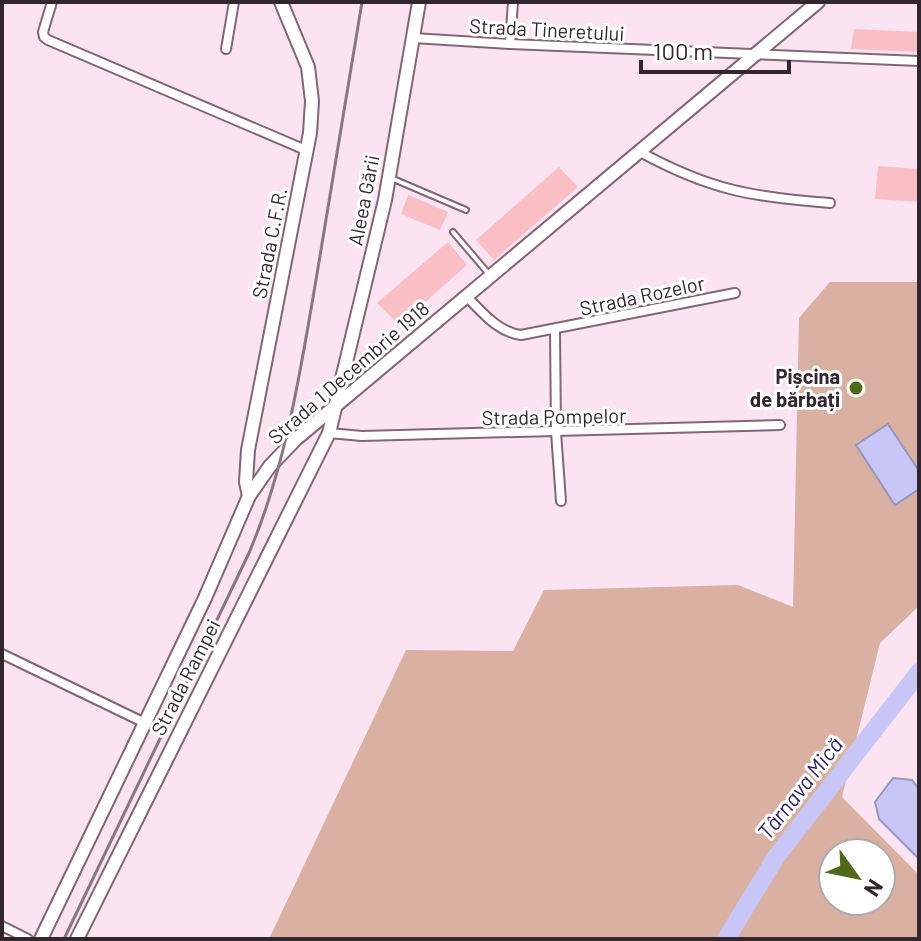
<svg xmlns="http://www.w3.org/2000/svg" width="921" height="941" font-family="Barlow,sans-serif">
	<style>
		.green { fill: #d9b0a1; fill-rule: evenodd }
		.water { fill: #c7c6f7; stroke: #9a96bb; stroke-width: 2 }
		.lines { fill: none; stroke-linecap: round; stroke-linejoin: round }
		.river { stroke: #c7c6f7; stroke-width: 18 }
		.building { fill: #f9bfc5 }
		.lane-casing { stroke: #826676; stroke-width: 8 }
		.street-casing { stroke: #826676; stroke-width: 12 }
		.secondary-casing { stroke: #826676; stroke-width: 16 }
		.lane { stroke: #fff; stroke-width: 4 }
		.street { stroke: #fff; stroke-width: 8 }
		.secondary { stroke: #fff; stroke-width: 12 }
		.rail { stroke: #887781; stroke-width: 3 }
		.poi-dot { fill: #4f691a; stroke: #fff; stroke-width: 3 }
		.labels { text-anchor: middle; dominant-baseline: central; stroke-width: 6; stroke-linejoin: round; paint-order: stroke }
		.street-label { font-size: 20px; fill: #32272e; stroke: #fff }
		.poi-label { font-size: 20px; font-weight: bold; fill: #32272e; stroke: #fff; text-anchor: end }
		.water-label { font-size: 22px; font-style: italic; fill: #2c2064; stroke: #fff }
	</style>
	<rect width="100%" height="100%" fill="#fce3f1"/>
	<path class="green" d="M830,282H919V606L880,643L842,797L919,875V939H269L406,650L513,651L544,590L738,585L793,607L799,318ZM833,853H881V901H833Z"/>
	<g class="water">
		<polygon points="888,424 919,471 919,489 895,505 856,445"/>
		<polygon points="893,778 912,780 919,789 919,859 879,819 875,802"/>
	</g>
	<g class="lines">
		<polyline class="river" points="726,939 776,857 919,672"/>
	</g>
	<g class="building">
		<polygon points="854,29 919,32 919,52 851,49"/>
		<polygon points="878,166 919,169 919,202 875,199"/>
		<polygon points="559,167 578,187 494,260 476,240"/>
		<polygon points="408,195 448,212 440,230 401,214"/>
		<polygon points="448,242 467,265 399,325 377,303"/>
	</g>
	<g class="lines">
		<g class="lane-casing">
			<g id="lane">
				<polyline points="391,178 466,210"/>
				<polyline points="453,232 488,273"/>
			</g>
		</g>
		<g class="street-casing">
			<g id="street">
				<polyline points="52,2 43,32 44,37 48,40 308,151"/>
				<polyline points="413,38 510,44 919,61"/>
				<polyline points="510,44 513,2"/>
				<polyline points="226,49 234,2"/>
				<path d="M640,152C710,190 751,197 830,203"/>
				<path d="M467,297C483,313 498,332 521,335L735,293"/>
				<polyline points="555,330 556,432 561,501"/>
				<polyline points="329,433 362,436 780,425"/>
				<polyline points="2,654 145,723"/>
				<polyline points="2,926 28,939"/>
			</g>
		</g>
		<g class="secondary-casing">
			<g id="secondary">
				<polyline points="249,496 246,482 248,450 310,133 312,101 308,67 281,2"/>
				<polyline points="41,939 205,598 249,496 270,466 296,439 818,2"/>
				<polyline points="77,939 329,433 385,200 419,2"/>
			</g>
		</g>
		<use href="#lane" class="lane"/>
		<use href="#street" class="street"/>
		<use href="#secondary" class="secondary"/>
		<path class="rail" d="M64,939L249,553C286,466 300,373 316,280C331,187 347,95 362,2"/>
	</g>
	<circle class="poi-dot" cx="856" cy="388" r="8"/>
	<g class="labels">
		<g class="street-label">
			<text transform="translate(547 29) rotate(3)">Strada Tineretului</text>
			<text transform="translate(363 200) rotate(-79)">Aleea Gării</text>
			<text transform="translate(269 243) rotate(-79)">Strada C.F.R.</text>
			<text transform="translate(642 295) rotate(-12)">Strada Rozelor</text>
			<text transform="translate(348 372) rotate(-41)">Strada 1 Decembrie 1918</text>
			<text transform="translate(554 416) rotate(-1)">Strada Pompelor</text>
			<text transform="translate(185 677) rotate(-63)">Strada Rampei</text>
		</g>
		<g class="poi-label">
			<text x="840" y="376">Pișcina<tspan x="840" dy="23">de bărbați</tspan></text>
		</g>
		<g class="water-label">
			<text transform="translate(799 788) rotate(-52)">Târnava Mică</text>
		</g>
	</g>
	<rect width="921" height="941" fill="none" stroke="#32272e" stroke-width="8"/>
	<g transform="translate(857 877) rotate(123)"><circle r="38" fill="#ffffff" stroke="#ada9ab" stroke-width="2"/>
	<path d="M0-6L14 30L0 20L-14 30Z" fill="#4f691a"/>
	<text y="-12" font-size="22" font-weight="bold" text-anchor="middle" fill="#32272e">N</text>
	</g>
	<path d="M641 60v12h148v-12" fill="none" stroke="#32272e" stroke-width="4"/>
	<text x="653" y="60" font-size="24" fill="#32272e" stroke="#ffffff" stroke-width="6" paint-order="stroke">100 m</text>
</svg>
